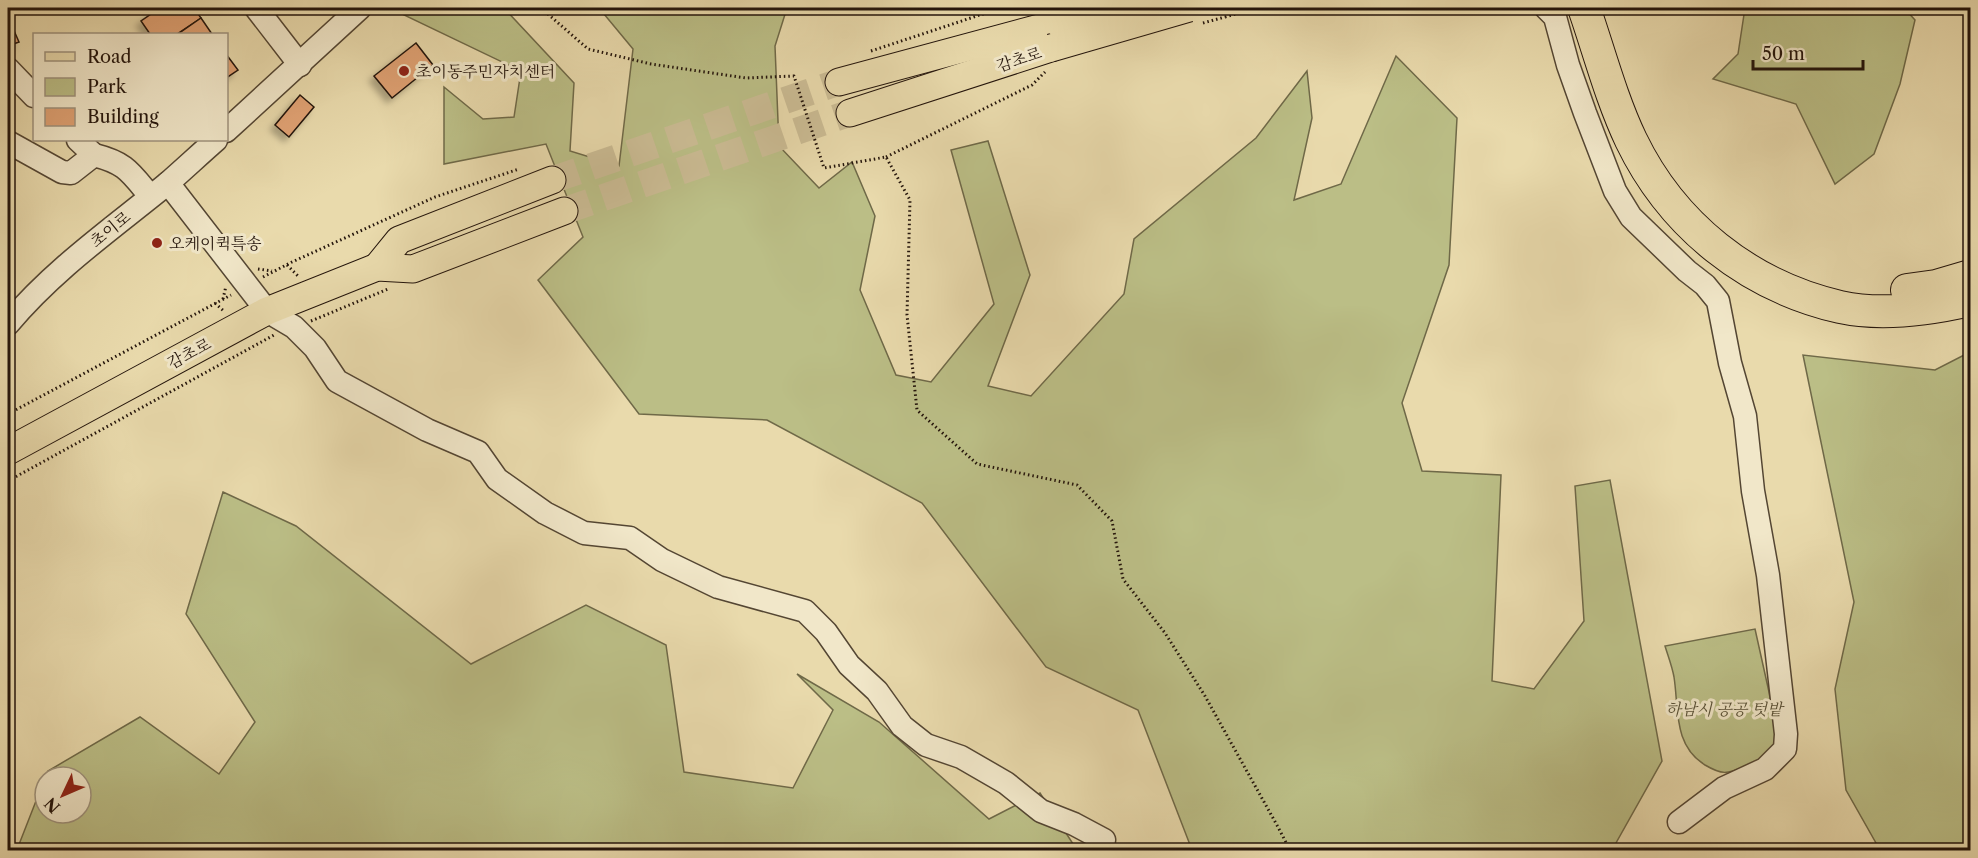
<svg xmlns="http://www.w3.org/2000/svg" width="1978" height="858" font-family="'Libre Caslon Text','Noto Serif KR',serif">
	<style>
		.green { fill: #bbbe86; stroke: #6f6948; stroke-width: 1.5 }
		.building { fill: #dfa173; stroke: #23140b; stroke-width: 1.5; filter: url(#shadow) }
		.lines { fill: none; stroke-linecap: round; stroke-linejoin: round }
		.major-tunnel { stroke: #cbbc94; stroke-width: 27; stroke-dasharray: 27 14; stroke-linecap: butt }
		.minor-casing { stroke: #544633; stroke-width: 25 }
		.major-casing { stroke: #23140b; stroke-width: 29 }
		.highway-casing { stroke: #23140b; stroke-width: 34 }
		.path { stroke: #23140b; stroke-width: 3; stroke-dasharray: 1.5 3; stroke-linecap: butt }
		.minor { stroke: #f1e7c9; stroke-width: 22 }
		.major { stroke: #e9daac; stroke-width: 27 }
		.highway { stroke: #e9daac; stroke-width: 32 }
		.major-bridge-casing { stroke: #23140b; stroke-width: 29; stroke-linecap: butt }
		.path-bridge { stroke: #23140b; stroke-width: 3; stroke-dasharray: 1.5 3; stroke-linecap: butt }
		.major-bridge { stroke: #e9daac; stroke-width: 27 }
		.poi-dot { fill: #8f2418; stroke: #f1e7c9; stroke-width: 2 }
		.labels { text-anchor: middle; dominant-baseline: central; stroke-width: 6; stroke-linejoin: round; paint-order: stroke }
		.street-label { font-size: 16px; fill: #23140b; stroke: #f1e7c9 }
		.poi-label { font-size: 16px; fill: #23140b; stroke: #f1e7c9; text-anchor: start }
		.park-label { font-size: 16px; font-style: italic; fill: #585036; stroke: #f1e7c9 }
	</style>
	<defs>
		<filter id="shadow"><feDropShadow dx="-5" dy="5" stdDeviation="3" flood-color="#0004"/></filter>
	</defs>
	<rect width="100%" height="100%" fill="#e9daac"/>
	<filter id="stains"><feTurbulence type="fractalNoise" baseFrequency=".00333" numOctaves="4"/><feColorMatrix values="0 0 0 0 .2 0 0 0 0 .09 0 0 0 0 .02 0 0 0 .5 -.17"/></filter>
	<radialGradient id="worn" r=".72"><stop offset=".6" stop-color="#630" stop-opacity="0"/><stop offset="1" stop-color="#630" stop-opacity=".3"/></radialGradient>
	<g class="green">
		<polygon points="415,8 504,8 574,83 570,151 619,166 633,49 599,8 787,8 775,46 779,146 819,188 852,162 875,216 860,290 896,375 931,382 994,304 951,150 988,141 1030,275 988,386 1031,396 1124,294 1134,239 1256,138 1307,71 1312,118 1294,200 1341,184 1396,56 1457,118 1449,265 1402,403 1422,471 1501,475 1492,681 1534,689 1584,621 1575,486 1610,480 1662,761 1612,850 1192,850 1138,710 1046,667 922,503 767,420 639,414 538,280 583,237 546,144 444,164 444,87 483,119 514,117 521,71 404,15"/>
		<polygon points="1745,8 1904,8 1915,20 1900,84 1874,154 1835,184 1796,104 1713,79 1738,54"/>
		<polygon points="1970,352 1970,850 1880,850 1846,790 1835,689 1854,602 1803,355 1935,370"/>
		<polygon points="223,492 296,526 471,664 586,605 666,645 684,772 793,788 833,710 797,674 879,722 989,819 1040,793 1077,850 13,850 18,847 45,778 45,813 81,813 81,777 46,777 48,771 140,717 219,774 255,722 186,614"/>
		<path d="M1755,629L1769,692L1777,738C1773,756 1759,760 1744,767C1727,774 1722,775 1705,765C1673,745 1679,709 1674,677C1672,666 1668,656 1665,646Z"/>
	</g>
	<g class="building">
		<polygon points="160,8 194,8 201,18 177,34 150,34 141,21"/>
		<polygon points="8,17 19,42 8,46"/>
		<polygon points="201,18 212,34 178,34"/>
		<polygon points="416,43 433,65 392,98 374,76"/>
		<polygon points="226,54 238,70 226,78"/>
		<polygon points="300,95 314,107 289,137 275,125"/>
	</g>
	<g class="lines">
		<g class="major-tunnel">
			<polyline points="552,180 839,82"/>
			<polyline points="564,211 850,113"/>
		</g>
		<g class="minor-casing">
			<g id="minor">
				<polyline points="256,8 300,65"/>
				<polyline points="1546,8 1555,17 1568,65 1585,113 1615,191 1631,217 1687,271 1705,285 1718,301 1730,363 1745,416 1753,491 1768,575 1786,734 1785,749 1765,769 1724,788 1679,822"/>
				<polyline points="8,69 34,96"/>
				<polyline points="226,131 360,8"/>
				<polyline points="78,140 94,155"/>
				<path d="M8,142L62,172L71,173L94,155C126,163 130,172 150,196"/>
				<polyline points="168,183 267,311 294,327 315,348 337,381 427,430 478,452 497,479 545,513 584,533 630,538 662,560 718,587 805,611 826,632 849,665 877,691 902,726 926,745 961,757 1006,783 1041,811 1074,824 1104,840"/>
				<path d="M8,324C54,269 113,228 168,183C184,169 200,154 216,140"/>
			</g>
		</g>
		<g class="major-casing">
			<g id="major">
				<polyline points="839,82 1058,23"/>
				<polyline points="850,113 1051,48"/>
				<polyline points="377,267 399,240 552,180"/>
				<polyline points="8,451 267,311 377,267 413,269 564,211"/>
			</g>
		</g>
		<g class="highway-casing">
			<g id="highway">
				<path d="M1584,8C1599,51 1611,98 1631,140C1672,225 1748,286 1840,307C1881,316 1931,309 1970,300"/>
				<polyline points="1907,290 1936,286 1970,276"/>
			</g>
		</g>
		<g class="path">
			<polyline points="541,8 588,49 651,64 746,78 794,76 824,168 886,157 910,200 907,315 917,410 977,464 1077,485 1112,521 1123,579 1165,633 1205,696 1278,827 1290,850"/>
			<polyline points="1225,17 1256,8"/>
			<polyline points="871,51 1001,8"/>
			<polyline points="886,157 1032,85 1045,72"/>
			<polyline points="287,265 298,276"/>
			<polyline points="258,269 272,271"/>
			<polyline points="263,277 292,262 435,197 519,169"/>
			<polyline points="223,299 226,286"/>
			<polyline points="215,303 225,312"/>
			<polyline points="311,321 388,289"/>
			<polyline points="8,414 231,295"/>
			<polyline points="8,481 274,335"/>
		</g>
		<use href="#minor" class="minor"/>
		<use href="#major" class="major"/>
		<use href="#highway" class="highway"/>
		<g class="major-bridge-casing">
			<g id="major-bridge">
				<polyline points="1058,23 1112,8"/>
				<polyline points="1051,48 1189,8"/>
			</g>
		</g>
		<polyline class="path-bridge" points="1203,23 1225,17"/>
		<use href="#major-bridge" class="major-bridge"/>
	</g>
	<g class="poi-dot">
		<circle cx="404" cy="71" r="6"/>
		<circle cx="157" cy="243" r="6"/>
	</g>
	<g class="labels">
		<g class="street-label">
			<text transform="translate(1019 59) rotate(-18)">감초로</text>
			<text transform="translate(110 229) rotate(-39)">초이로</text>
			<text transform="translate(189 353) rotate(-28)">감초로</text>
		</g>
		<g class="poi-label">
			<text x="416" y="71">초이동주민자치센터</text>
			<text x="169" y="243">오케이퀵특송</text>
		</g>
		<g class="park-label">
			<text x="1724" y="709">하남시 공공 텃밭</text>
		</g>
	</g>
	<rect width="1978" height="858" fill="none" stroke="#e9daac" stroke-width="30"/>
	<rect x="9" y="9" width="1960" height="840" fill="none" stroke="#23140b" stroke-width="3"/>
	<rect x="15" y="15" width="1948" height="828" fill="none" stroke="#23140b" stroke-width="1.5"/>
	<rect x="33" y="33" width="195" height="108" fill="#f1e7c9" stroke="#9f937d" stroke-width="1.5"/>
	<rect x="45" y="52" width="30" height="9" fill="#e9daac" stroke="#9f937d" stroke-width="1.5"/>
	<text x="87" y="63" font-size="18" fill="#23140b">Road</text>
	<rect x="45" y="78" width="30" height="18" fill="#bbbe86" stroke="#9f937d" stroke-width="1.5"/>
	<text x="87" y="93" font-size="18" fill="#23140b">Park</text>
	<rect x="45" y="108" width="30" height="18" fill="#dfa173" stroke="#9f937d" stroke-width="1.5"/>
	<text x="87" y="123" font-size="18" fill="#23140b">Building</text>
	<g transform="translate(63 795) rotate(226)"><circle r="28" fill="#f1e7c9" stroke="#9f937d" stroke-width="1.5"/>
	<path d="M0-4.5L10 22L0 15L-10 22Z" fill="#8f2418"/>
	<text y="-9" font-size="16" font-weight="bold" text-anchor="middle" fill="#23140b">N</text>
	</g>
	<path d="M1753 60v9h110v-9" fill="none" stroke="#23140b" stroke-width="3"/>
	<text x="1762" y="60" font-size="18" fill="#23140b" stroke="#f1e7c9" stroke-width="4.5" paint-order="stroke">50 m</text>
	<rect width="100%" height="100%" filter="url(#stains)"/>
	<rect width="100%" height="100%" fill="url(#worn)"/>
</svg>
